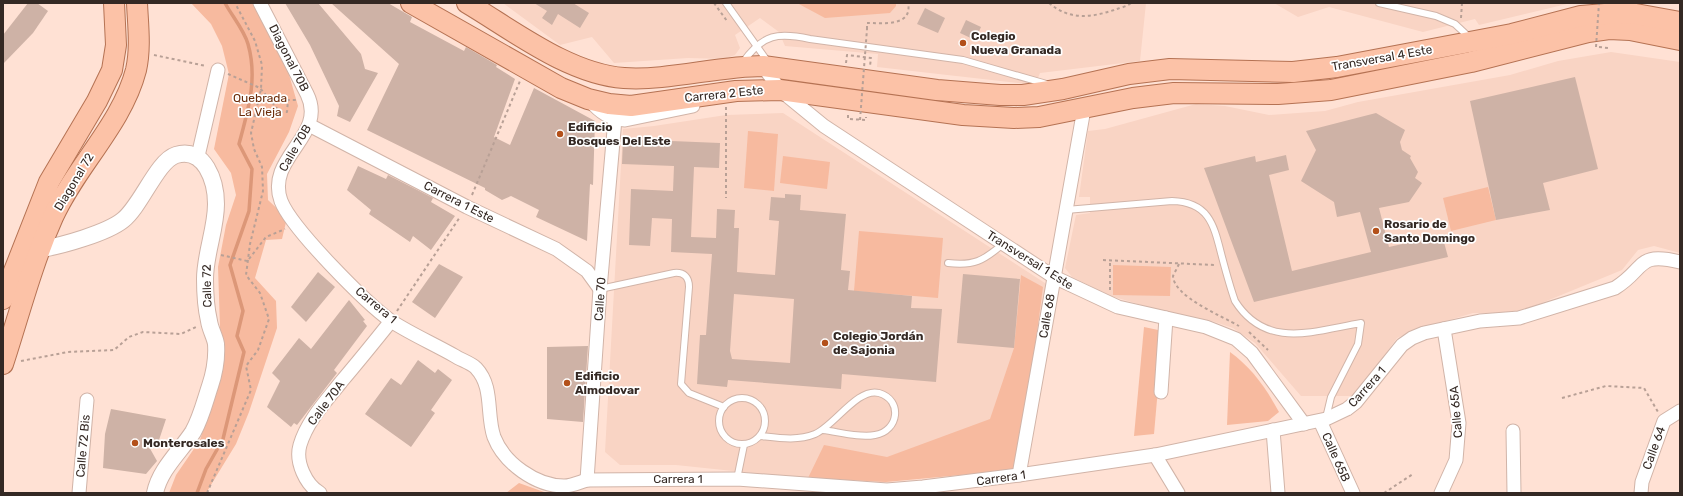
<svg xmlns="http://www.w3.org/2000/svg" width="1683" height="496" font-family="Rubik,sans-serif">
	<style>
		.built { fill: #f9d4c4 }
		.green { fill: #f7ba9f }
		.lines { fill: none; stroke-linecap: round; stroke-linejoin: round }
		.stream { stroke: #dc9778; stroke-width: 3.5 }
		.building { fill: #ceb2a6; fill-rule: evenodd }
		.service-casing { stroke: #d1b4a8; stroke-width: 8 }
		.minor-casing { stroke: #d1b4a8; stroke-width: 15 }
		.tertiary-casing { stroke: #d1b4a8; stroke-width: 18 }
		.primary-casing { stroke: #b57253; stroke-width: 22 }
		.path { stroke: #b8a096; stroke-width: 2; stroke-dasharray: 3 3; stroke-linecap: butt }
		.service { stroke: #fff; stroke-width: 6 }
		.minor { stroke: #fff; stroke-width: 13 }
		.tertiary { stroke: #fff; stroke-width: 16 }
		.primary { stroke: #fcc2a7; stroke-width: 20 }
		.path-bridge { stroke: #b8a096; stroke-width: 2; stroke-dasharray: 3 3; stroke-linecap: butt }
		.poi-dot { fill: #b3501a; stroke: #fff; stroke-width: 1.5 }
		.labels { text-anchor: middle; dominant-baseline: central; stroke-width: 3.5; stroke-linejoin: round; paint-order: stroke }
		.poi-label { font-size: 12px; font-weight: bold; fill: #342924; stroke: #fff; text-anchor: start }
		.street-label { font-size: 12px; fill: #342924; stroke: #fff }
		.park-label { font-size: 12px; fill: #6c2d0b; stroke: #fff }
	</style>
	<rect width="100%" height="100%" fill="#ffe1d4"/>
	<g class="built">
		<polygon points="503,3 1146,3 1140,61 1040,73 1035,85 877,67 878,54 785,46 779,32 760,18 735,35 740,48 735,55 724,59 688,58 614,63 592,37 560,45"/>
		<polygon points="1274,3 1571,3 1479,25 1475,19 1423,32 1329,7 1298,17"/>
		<polygon points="1611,52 1680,62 1680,253 1654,246 1638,250 1622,270 1532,307 1508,313 1473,313 1412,331 1397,338 1355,396 1301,396 1255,343 1233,328 1212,321 1155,309 1111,296 1072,277 1065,268 1076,215 1090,213 1090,197 1079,197 1088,131 1105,129 1196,104 1225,106 1269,115 1325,111 1358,102 1510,75 1558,61"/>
		<polygon points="783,113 1048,285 1031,401 886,482 790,477 676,465 620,465 605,452 623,129 654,126 726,115"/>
	</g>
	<g class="green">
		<polygon points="191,3 254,3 288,71 298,106 289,132 267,174 268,200 287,218 282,239 266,240 255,278 276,301 277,328 249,412 236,444 206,493 169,493 176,475 200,440 219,380 220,327 218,267 226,225 236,195 231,173 214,149 229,74 222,46 211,24"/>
		<polygon points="797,3 896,3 896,6 890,13 825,18"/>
		<polygon points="748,131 778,134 774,191 744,188"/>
		<polygon points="783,156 830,162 827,189 780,183"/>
		<polygon points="1488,187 1496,220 1451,231 1443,198"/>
		<polygon points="859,231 943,238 938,298 854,291"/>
		<polygon points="1113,265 1171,267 1170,296 1113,295"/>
		<polygon points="1021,275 1043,287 1028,400 1015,470 886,482 808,478 824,445 887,457 990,419 1014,348"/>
		<polygon points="1144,327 1163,331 1154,434 1134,436"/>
		<path d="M1230,352C1252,368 1266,388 1279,412L1268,421L1227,425Z"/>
		<polygon points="519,483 544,492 553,493 506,493"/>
	</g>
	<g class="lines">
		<path class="stream" d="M197,493L206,469L223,439L244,352L237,336L243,311L230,265L249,211L252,169L239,144C248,110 258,79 248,44C244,30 232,16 225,3"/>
	</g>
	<g class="building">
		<polygon points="28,3 37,3 48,11 33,33 3,64 3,35"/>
		<polygon points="285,3 318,3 361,54 365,69 378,73 350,122 337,116 339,106 310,45"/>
		<polygon points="331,3 388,3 412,17 410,22 464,51 466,47 497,65 496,67 515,79 494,137 510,145 534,88 595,121 593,185 590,184 587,241 536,217 539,210 511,196 502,200 485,190 485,188 367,130 399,64"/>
		<polygon points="534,3 573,3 589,13 580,28 558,14 552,25 542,18 547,11"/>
		<polygon points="925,8 945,18 938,33 917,24"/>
		<polygon points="966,20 981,27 975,40 960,33"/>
		<polygon points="1575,77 1598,169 1543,183 1550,210 1496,220 1470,101"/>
		<polygon points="1376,113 1405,130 1400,142 1402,150 1411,156 1410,158 1418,172 1415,178 1422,183 1409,202 1379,208 1389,247 1442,235 1448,257 1254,302 1204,168 1255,156 1256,162 1286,155 1289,170 1269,175 1292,271 1371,252 1360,212 1337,217 1334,202 1301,181 1316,150 1306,131"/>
		<path d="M623,139L720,143L719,168L694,167L691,237L716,238L717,209L735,210L734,228H739L737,272L775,275L779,221L769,220L771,197L785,198V194L801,195L800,210L846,214L841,270L850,271L848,290L912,296L911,308L942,309L936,382L842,374L841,389L728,380L727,387L697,384L700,335H706L712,254L671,252L672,219L652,218L650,246L629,245L631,189L673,191L674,166L622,164ZM734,294L794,299L790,363L732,359L730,351Z"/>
		<polygon points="358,166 386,179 388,175 433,198 431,202 455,216 431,250 413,236 410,242 369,214 371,210 347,190"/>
		<polygon points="439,264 463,277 435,318 412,302"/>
		<polygon points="318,272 335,287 306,322 291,307"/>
		<polygon points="963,274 1020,279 1014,348 957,343"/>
		<polygon points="349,300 365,320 363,321 367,326 334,370 337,373 297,425 294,423 291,427 267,407 280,381 272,373 299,338 311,349"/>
		<polygon points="588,346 583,422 547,419 547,347"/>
		<polygon points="418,360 435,373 438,369 452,380 431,410 435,413 411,447 365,414 391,378 401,385"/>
		<polygon points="111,409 166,419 159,440 148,445 157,461 146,474 103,468 105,434"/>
	</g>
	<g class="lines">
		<g class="service-casing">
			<g id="service">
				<polyline points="726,3 768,62"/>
				<polyline points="1379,3 1436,16 1455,24 1470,38"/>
				<path d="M743,62C763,34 778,32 810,39L963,60L1050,85"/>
				<path d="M1066,210L1172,201C1210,202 1214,226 1222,257C1226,272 1230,287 1235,301C1266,350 1314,331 1361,323L1358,344L1331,397L1326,418"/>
				<path d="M948,263C974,266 983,261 1003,244"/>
				<path d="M600,289L674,273C684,272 689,277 689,287L681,384L689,393L724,407"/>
				<circle cx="742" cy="421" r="23"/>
				<path d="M761,436C779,438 798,441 815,434C834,426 858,387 879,393C903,400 899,431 875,435C859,438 839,432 823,430"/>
				<polyline points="737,479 744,445"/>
			</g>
		</g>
		<g class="minor-casing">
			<g id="minor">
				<path d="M260,3L307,94C328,136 265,157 281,201C292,229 366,303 391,321C411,334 434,344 455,356C461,360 471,363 476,368C494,387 486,414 494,437C504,463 536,486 564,486C571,486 580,482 587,480L737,479L887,490L923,487L1019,475L1155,455L1326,419L1347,409L1356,402L1402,345L1412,338L1424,333L1480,321L1519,318L1615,288C1646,269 1636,251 1680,262"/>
				<polyline points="763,66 780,90 824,126 1054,277 1118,307 1206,327 1236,339 1252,353 1304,424"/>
				<path d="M589,100C600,112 609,119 625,120L693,106"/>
				<polyline points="309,125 467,207 556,249 587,271 600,289"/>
				<polyline points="198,156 218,70"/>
				<polyline points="1161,392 1166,318"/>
				<polyline points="1320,421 1353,493"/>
				<polyline points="1273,430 1278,493"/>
				<polyline points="1513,431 1514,493"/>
				<polyline points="1155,455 1178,493"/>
				<polyline points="1019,475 1084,109"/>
				<polyline points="587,480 600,289 615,119"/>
				<polyline points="79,493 87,400"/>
				<path d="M320,493C306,485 295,462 300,445C307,421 326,401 341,382C358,362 375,341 391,321"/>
				<polyline points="1441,493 1456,460 1459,423 1444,329"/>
				<polyline points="1641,493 1642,482 1664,421 1680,411"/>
			</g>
		</g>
		<g class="tertiary-casing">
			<path id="tertiary" d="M41,249C61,246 107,233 123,220C141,206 157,161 176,155C205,146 216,182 216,204C216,229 205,254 205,279C205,293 206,308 209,321C210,329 215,337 216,344C217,358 214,374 210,386C205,401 201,418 193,432C180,452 160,469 155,493"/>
		</g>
		<g class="primary-casing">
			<g id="primary">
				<polyline points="411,3 561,88 588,99 609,104 631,106 736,91 780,90 963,115 1014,118 1039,117 1133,98 1174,93 1278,94 1331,90 1471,62 1588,32 1609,29 1630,30 1680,40"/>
				<path d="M467,3C514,31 569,74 624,78C668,81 718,66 763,66L937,90L1000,95H1023L1063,89L1129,74L1170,69L1293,72L1337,67L1512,34L1581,16L1617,13L1636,14L1680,22"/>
				<polyline points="3,299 49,182 97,101 112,70 116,45 114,3"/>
				<path d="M3,364C19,315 32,264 53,217C76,166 122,124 136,70C141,48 138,25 137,3"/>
			</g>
		</g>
		<g class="path">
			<polyline points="714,3 727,21"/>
			<path d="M1049,3C1069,20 1090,18 1114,10C1119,8 1126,7 1131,3"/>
			<polyline points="1461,18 1462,3"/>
			<path d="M867,29V23C882,23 913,27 908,3"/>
			<polyline points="1599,47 1608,48 1608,45"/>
			<polyline points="154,55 206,66"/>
			<polyline points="846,63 847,55 871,58 870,66"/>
			<polyline points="228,74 260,88 280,112 287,112 288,100 296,100"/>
			<polyline points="726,107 726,198"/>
			<polyline points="848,115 848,119 866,120 866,117"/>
			<polyline points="472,195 520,81"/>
			<polyline points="221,255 247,261"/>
			<polyline points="249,259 266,237 285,229"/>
			<polyline points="1103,260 1215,265"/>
			<path d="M1179,264L1173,276C1174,297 1222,316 1239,326"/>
			<polyline points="1110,290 1110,261"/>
			<polyline points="397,311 460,217"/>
			<polyline points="1249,332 1268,350"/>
			<polyline points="21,361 68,352 114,350 129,337 143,332 181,334 196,327"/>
			<polyline points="1562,398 1606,386 1644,388 1658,412"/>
			<polyline points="207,493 251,390 246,366 258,350 269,319 260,293 246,275 250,244 263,191 262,167 254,149 251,133 261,89 262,65 255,41 235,3"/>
			<polyline points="1384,493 1413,474"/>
		</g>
		<use href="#service" class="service"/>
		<use href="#minor" class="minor"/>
		<use href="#tertiary" class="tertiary"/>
		<use href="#primary" class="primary"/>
		<g class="path-bridge">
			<polyline points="1596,47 1599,3"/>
			<polyline points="860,120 867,29"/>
		</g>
	</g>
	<g class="poi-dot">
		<circle cx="963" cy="43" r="4"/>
		<circle cx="560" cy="134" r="4"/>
		<circle cx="1376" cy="231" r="4"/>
		<circle cx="825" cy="343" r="4"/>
		<circle cx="567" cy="383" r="4"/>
		<circle cx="135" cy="443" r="4"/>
	</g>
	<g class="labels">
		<g class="poi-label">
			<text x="971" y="36">Colegio<tspan x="971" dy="14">Nueva Granada</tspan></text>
			<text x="568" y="127">Edificio<tspan x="568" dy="14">Bosques Del Este</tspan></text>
			<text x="1384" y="224">Rosario de<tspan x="1384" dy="14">Santo Domingo</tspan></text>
			<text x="833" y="336">Colegio Jordán<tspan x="833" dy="14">de Sajonia</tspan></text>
			<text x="575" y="376">Edificio<tspan x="575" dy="14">Almodovar</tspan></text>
			<text x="143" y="443">Monterosales</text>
		</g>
		<g class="street-label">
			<text transform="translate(289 58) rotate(63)">Diagonal 70B</text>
			<text transform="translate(1382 58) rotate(-10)">Transversal 4 Este</text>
			<text transform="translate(724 94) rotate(-6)">Carrera 2 Este</text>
			<text transform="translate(295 148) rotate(-60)">Calle 70B</text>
			<text transform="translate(74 182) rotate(-59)">Diagonal 72</text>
			<text transform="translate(459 202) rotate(27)">Carrera 1 Este</text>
			<text transform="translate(1030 260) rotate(32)">Transversal 1 Este</text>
			<text transform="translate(207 286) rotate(-91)">Calle 72</text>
			<text transform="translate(600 299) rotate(-86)">Calle 70</text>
			<text transform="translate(376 305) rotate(40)">Carrera 1</text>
			<text transform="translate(1047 316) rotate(-80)">Calle 68</text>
			<text transform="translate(1367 387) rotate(-48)">Carrera 1</text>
			<text transform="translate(326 403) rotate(-53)">Calle 70A</text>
			<text transform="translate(1456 412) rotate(-95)">Calle 65A</text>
			<text transform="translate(83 446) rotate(-85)">Calle 72 Bis</text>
			<text transform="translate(1654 448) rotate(-70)">Calle 64</text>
			<text transform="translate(1336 457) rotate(66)">Calle 65B</text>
			<text transform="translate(1001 478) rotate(-8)">Carrera 1</text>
			<text x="678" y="479">Carrera 1</text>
		</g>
		<g class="park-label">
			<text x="260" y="98">Quebrada<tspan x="260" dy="14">La Vieja</tspan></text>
		</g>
	</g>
	<rect width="1683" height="496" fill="none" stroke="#342924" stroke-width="8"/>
</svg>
